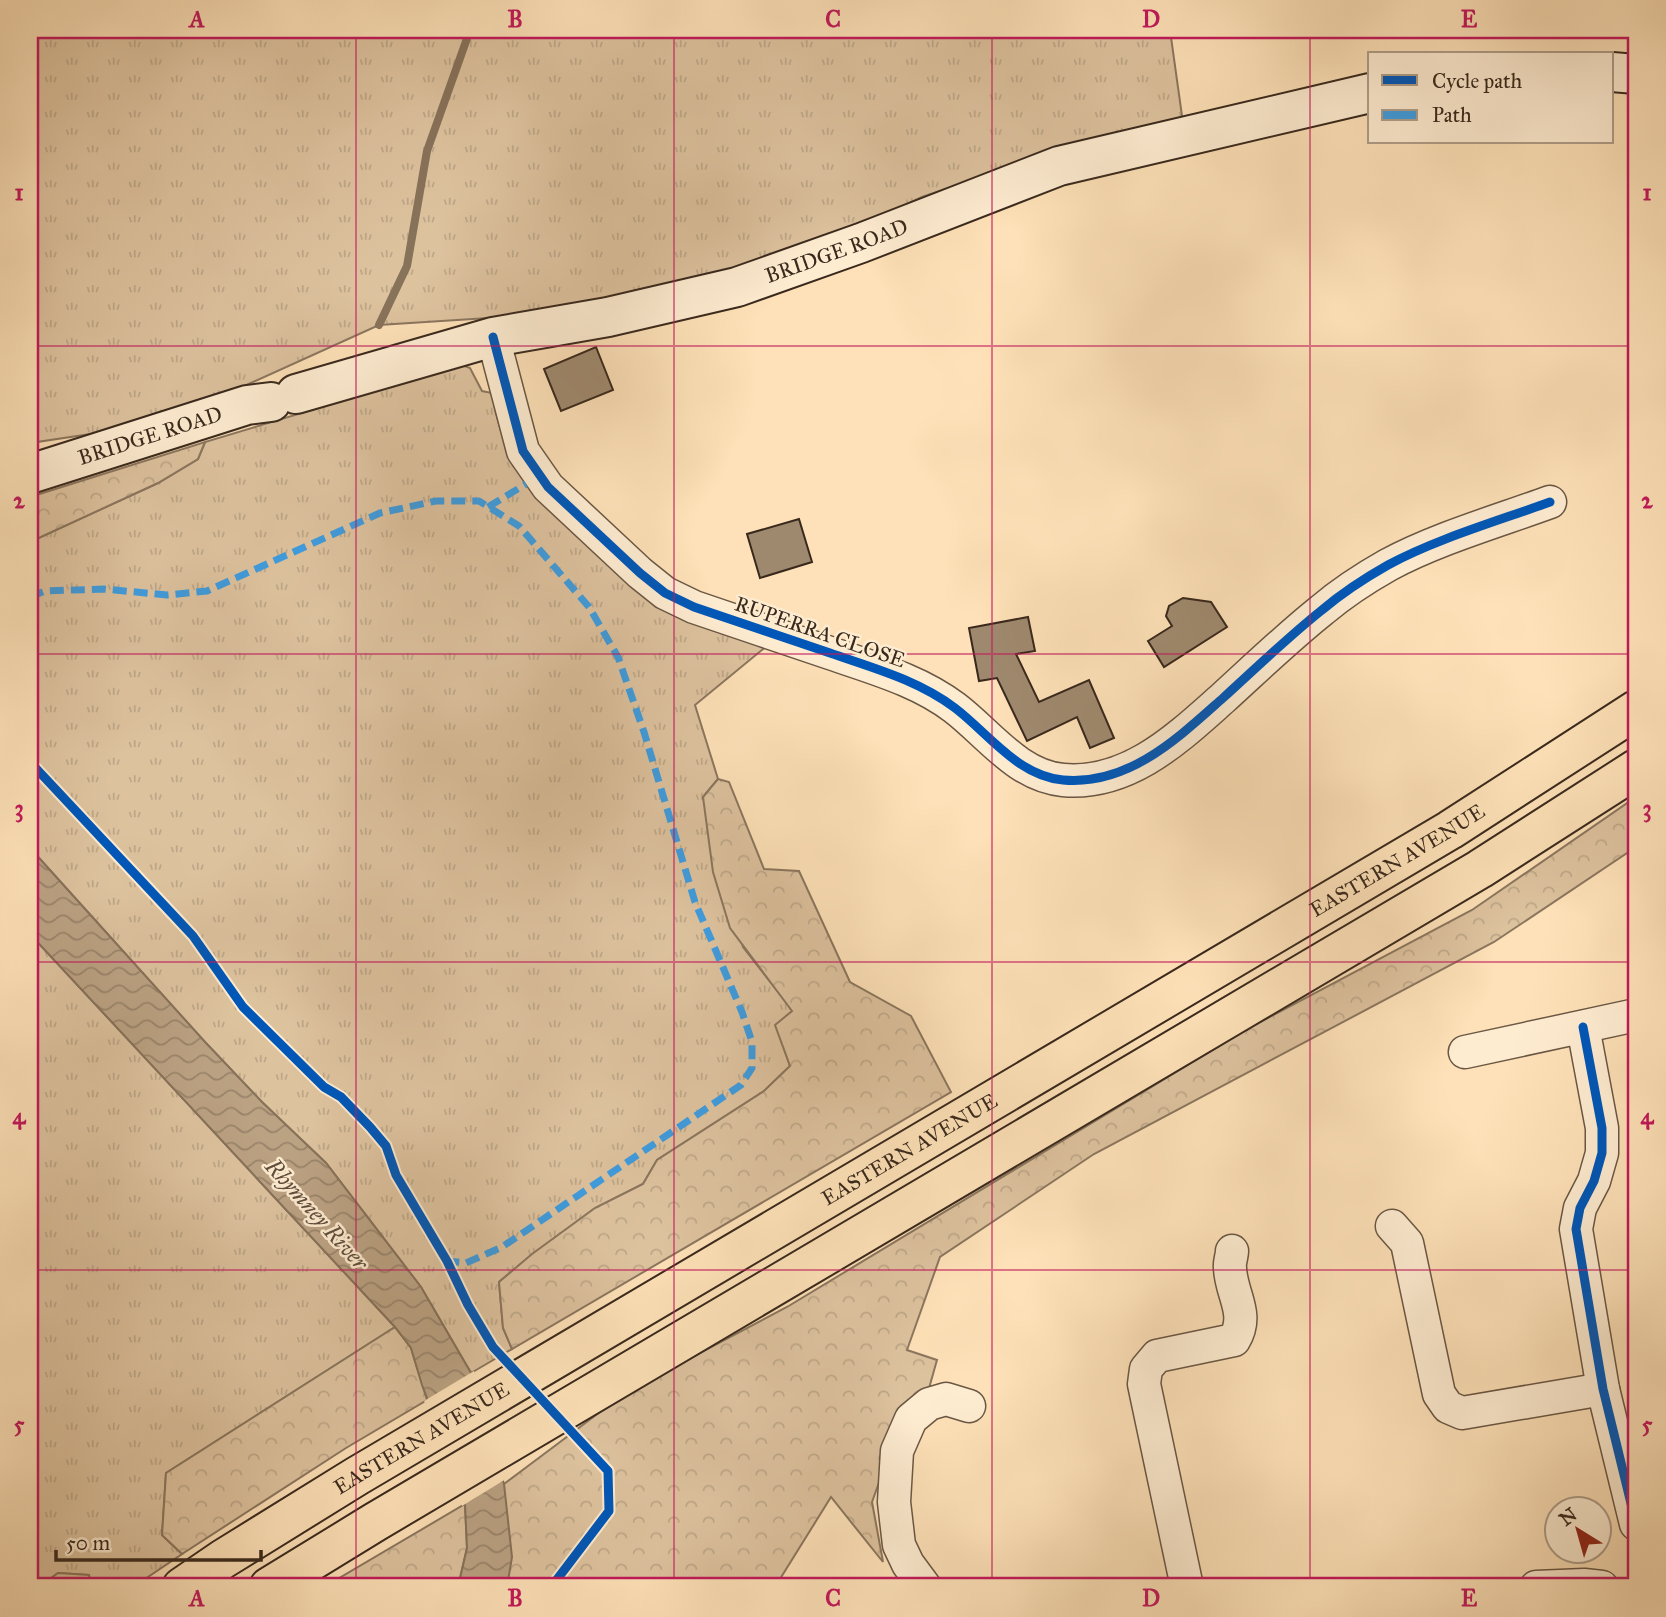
<svg xmlns="http://www.w3.org/2000/svg" width="1666" height="1617" font-family="'IM FELL Great Primer',serif">
	<style>
		.grass { fill: url(#grass-tufts); stroke: #8b765e; stroke-width: 2 }
		.forest { fill: url(#forest-crowns); stroke: #8b765e; stroke-width: 2 }
		.water { fill: url(#water-waves); stroke: #87725a; stroke-width: 2 }
		.pier { fill: #fee1b8 }
		.lines { fill: none; stroke-linecap: round; stroke-linejoin: round }
		.stream { stroke: #87725a; stroke-width: 8 }
		.building { fill: #9f896e; stroke: #39291d; stroke-width: 2 }
		.street-casing { stroke: #6a5744; stroke-width: 35 }
		.secondary-casing { stroke: #39291d; stroke-width: 42 }
		.highway-casing { stroke: #39291d; stroke-width: 42 }
		.street { stroke: #feecd1; stroke-width: 32 }
		.secondary { stroke: #feecd1; stroke-width: 38 }
		.highway { stroke: #fee1b8; stroke-width: 38 }
		.quiet { stroke: #3e9cdf; stroke-width: 7; stroke-dasharray: 14 7; stroke-linecap: butt }
		.cycleway-casing { stroke: #feecd1; stroke-width: 13 }
		.cycleway { stroke: #0057b8; stroke-width: 9 }
		.grid { fill: none; stroke: #c2185b; stroke-width: 2; stroke-opacity: 0.55 }
		.labels { text-anchor: middle; dominant-baseline: central; stroke-width: 5; stroke-linejoin: round; paint-order: stroke }
		.street-label { font-size: 21px; fill: #39291d; stroke: #feecd1 }
		.water-label { font-size: 23px; font-style: italic; fill: #604d3c; stroke: #feecd1 }
		.neatline { fill: none; stroke: #c2185b; stroke-width: 2.5 }
		.grid-label { font-size: 23px; text-anchor: middle; font-weight: bold; fill: #c2185b }
	</style>
	<defs>
		<pattern id="grass-tufts" width="24" height="20" patternUnits="userSpaceOnUse" patternTransform="scale(1.75)"><rect width="24" height="20" fill="#ddc29e"/><path d="M3 7l-1-3M5 7V3M7 7l1-3M15 17l-1-3M17 17v-4M19 17l1-3" fill="none" stroke="#bea788"/></pattern>
		<pattern id="forest-crowns" width="20" height="18" patternUnits="userSpaceOnUse" patternTransform="scale(1.75)"><rect width="20" height="18" fill="#ddc29e"/><path d="M2 6a3 3 0 1 1 6 0M12 15a3 3 0 1 1 6 0" fill="none" stroke="#bea788"/></pattern>
		<pattern id="water-waves" width="16" height="10" patternUnits="userSpaceOnUse" patternTransform="scale(1.75)"><rect width="16" height="10" fill="#bba283"/><path d="M0 5q4-4 8 0t8 0" fill="none" stroke="#99846b"/></pattern>
	</defs>
	<rect width="100%" height="100%" fill="#fee1b8"/>
	<filter id="stains"><feTurbulence type="fractalNoise" baseFrequency=".00286" numOctaves="4"/><feColorMatrix values="0 0 0 0 .2 0 0 0 0 .09 0 0 0 0 .02 0 0 0 .5 -.17"/></filter>
	<radialGradient id="worn" r=".72"><stop offset=".6" stop-color="#630" stop-opacity="0"/><stop offset="1" stop-color="#630" stop-opacity=".3"/></radialGradient>
	<g class="grass">
		<polygon points="30,30 1170,30 1183,123 975,179 922,197 801,254 712,285 504,317 379,325 222,396 104,432 30,443"/>
		<path d="M462,365L470,368L482,391L492,393C500,439 513,470 545,504L768,645L695,705L718,779L703,797L743,947L793,1011L776,1025L790,1066L764,1091L657,1160L643,1184L595,1208L533,1254L499,1282L503,1328L512,1349L471,1373L421,1287L326,1163L262,1102L205,1042L30,848V542L158,483L198,459L205,442Z"/>
		<polygon points="30,934 395,1327 166,1473 162,1535 182,1554 133,1587 91,1587 89,1575 58,1573 39,1587 30,1587"/>
	</g>
	<g class="forest">
		<polygon points="205,442 198,459 158,483 30,542 30,497"/>
		<polygon points="718,779 729,782 764,869 799,871 850,982 911,1016 951,1092 512,1349 503,1328 499,1282 532,1254 595,1208 643,1184 657,1160 764,1091 790,1066 775,1025 792,1011 730,928 713,872 703,797"/>
		<polygon points="1636,797 1636,847 1494,942 1094,1154 940,1257 907,1350 937,1360 926,1399 898,1430 872,1502 883,1562 831,1497 775,1587 505,1587 504,1484 628,1391 787,1307 1249,1028 1472,910"/>
		<polygon points="395,1327 411,1348 427,1400 346,1448 182,1554 162,1535 166,1473"/>
		<polygon points="465,1504 467,1548 458,1587 324,1587"/>
		<polygon points="58,1573 89,1575 91,1587 39,1587"/>
	</g>
	<polygon class="water" points="30,848 205,1042 262,1102 326,1163 421,1287 471,1373 484,1423 504,1484 512,1557 507,1587 458,1587 467,1548 465,1504 446,1446 422,1385 411,1348 395,1327 30,934"/>
	<polygon class="pier" points="474,1371 487,1422 506,1479 462,1506 443,1447 424,1401"/>
	<g class="lines">
		<polyline class="stream" points="379,325 407,266 427,151 470,30"/>
	</g>
	<g class="building">
		<polygon points="596,347 613,390 561,411 544,369"/>
		<polygon points="799,519 812,562 760,578 747,534"/>
		<polygon points="1183,598 1211,602 1227,627 1164,667 1148,641 1172,626 1166,616 1169,606"/>
		<polygon points="1028,617 1035,651 1016,654 1039,702 1089,680 1114,738 1090,748 1077,717 1027,741 997,678 979,681 969,628"/>
	</g>
	<g class="lines">
		<g class="street-casing">
			<g id="street">
				<path d="M493,337L523,451L548,487L640,573L665,593L694,607C739,622 785,638 830,653C873,668 918,680 955,708C989,734 1018,776 1063,780C1129,786 1179,737 1223,698C1256,668 1288,637 1322,610C1342,593 1365,578 1388,565C1436,539 1498,521 1550,502"/>
				<polyline points="1583,1027 1602,1128 1602,1153 1594,1181 1580,1208 1576,1229 1603,1389 1636,1524"/>
				<polyline points="1465,1052 1636,1015"/>
				<polyline points="1392,1226 1407,1243 1439,1394 1448,1407 1462,1413 1603,1389"/>
				<polyline points="925,1587 908,1564 899,1545 894,1502 897,1451 911,1419 929,1404 946,1399 969,1406"/>
				<path d="M1187,1587L1144,1384L1146,1369L1157,1356L1234,1340C1250,1314 1231,1295 1230,1268C1229,1263 1232,1256 1232,1251"/>
				<polyline points="1536,1587 1584,1585 1602,1587"/>
			</g>
		</g>
		<g class="secondary-casing">
			<g id="secondary">
				<polyline points="1612,72 1636,74"/>
				<path id="s1" d="M296,394L493,337L608,317L737,287L861,243L1059,166L1370,93"/>
				<path id="s2" d="M30,474L247,405L271,402"/>
			</g>
		</g>
		<g class="highway-casing">
			<g id="highway">
				<path id="s3" d="M182,1587L223,1559L357,1476L1450,830L1636,710"/>
				<polyline points="269,1587 375,1522 1480,869 1636,769"/>
			</g>
		</g>
		<use href="#street" class="street"/>
		<use href="#secondary" class="secondary"/>
		<use href="#highway" class="highway"/>
		<g class="quiet">
			<polyline points="488,507 526,484"/>
			<polyline points="30,597 45,591 104,589 167,595 207,591 380,513 436,501 479,501 519,526 589,607 618,657 644,732 695,902 742,1012 752,1042 752,1068 741,1085 502,1247 466,1263 447,1261"/>
		</g>
		<g class="cycleway-casing">
			<g id="cycleway">
				<path d="M493,337L523,451L548,487L640,573L665,593L694,607C739,622 785,638 830,653C873,668 918,680 955,708C989,734 1018,776 1063,780C1129,786 1179,737 1223,698C1256,668 1288,637 1322,610C1342,593 1365,578 1388,565C1436,539 1498,521 1550,502"/>
				<polyline points="30,762 193,936 243,1007 324,1087 341,1097 370,1127 386,1146 396,1175 447,1261 468,1305 493,1347 608,1471 609,1511 555,1582 556,1587"/>
				<polyline points="1583,1027 1602,1128 1602,1153 1594,1181 1580,1208 1576,1229 1603,1389 1636,1524"/>
			</g>
		</g>
		<use href="#cycleway" class="cycleway"/>
	</g>
	<path class="grid" d="M356,30V1587M674,30V1587M992,30V1587M1310,30V1587M30,346H1636M30,654H1636M30,962H1636M30,1270H1636"/>
	<g class="labels">
		<g class="street-label">
			<text stroke="none"><textPath href="#s1" startOffset="560">BRIDGE ROAD</textPath></text>
			<text stroke="none"><textPath href="#s2" startOffset="126">BRIDGE ROAD</textPath></text>
			<text transform="translate(820 632) rotate(19)">RUPERRA CLOSE</text>
			<text stroke="none"><textPath href="#s3" startOffset="1416">EASTERN AVENUE</textPath></text>
			<text stroke="none"><textPath href="#s3" startOffset="849">EASTERN AVENUE</textPath></text>
			<text stroke="none"><textPath href="#s3" startOffset="282">EASTERN AVENUE</textPath></text>
		</g>
		<g class="water-label">
			<text transform="translate(317 1214) rotate(48)">Rhymney River</text>
		</g>
	</g>
	<rect width="1666" height="1617" fill="none" stroke="#fee1b8" stroke-width="77"/>
	<rect x="1368" y="52" width="245" height="91" fill="#feecd1" stroke="#af9e89" stroke-width="2"/>
	<rect x="1382" y="75" width="35" height="10" fill="#0057b8" stroke="#af9e89" stroke-width="2"/>
	<text x="1432" y="88" font-size="21" fill="#39291d">Cycle path</text>
	<rect x="1382" y="110" width="35" height="10" fill="#3e9cdf" stroke="#af9e89" stroke-width="2"/>
	<text x="1432" y="122" font-size="21" fill="#39291d">Path</text>
	<g transform="translate(1578 1530) rotate(323)"><circle r="33" fill="#feecd1" stroke="#af9e89" stroke-width="2"/>
	<path d="M0-5L12 26L0 18L-12 26Z" fill="#8f2418"/>
	<text y="-10" font-size="19" font-weight="bold" text-anchor="middle" fill="#39291d">N</text>
	</g>
	<path d="M56 1550v10h205v-10" fill="none" stroke="#39291d" stroke-width="3.5"/>
	<text x="66" y="1550" font-size="21" fill="#39291d" stroke="#feecd1" stroke-width="5" paint-order="stroke">50 m</text>
	<rect x="38" y="38" width="1590" height="1540" class="neatline"/>
	<g class="grid-label">
		<text x="197" y="27">A</text>
		<text x="515" y="27">B</text>
		<text x="833" y="27">C</text>
		<text x="1151" y="27">D</text>
		<text x="1469" y="27">E</text>
		<text x="19" y="200">1</text>
		<text x="1647" y="200">1</text>
		<text x="19" y="508">2</text>
		<text x="1647" y="508">2</text>
		<text x="19" y="816">3</text>
		<text x="1647" y="816">3</text>
		<text x="19" y="1124">4</text>
		<text x="1647" y="1124">4</text>
		<text x="19" y="1432">5</text>
		<text x="1647" y="1432">5</text>
		<text x="197" y="1606">A</text>
		<text x="515" y="1606">B</text>
		<text x="833" y="1606">C</text>
		<text x="1151" y="1606">D</text>
		<text x="1469" y="1606">E</text>
	</g>
	<rect width="100%" height="100%" filter="url(#stains)"/>
	<rect width="100%" height="100%" fill="url(#worn)"/>
</svg>
